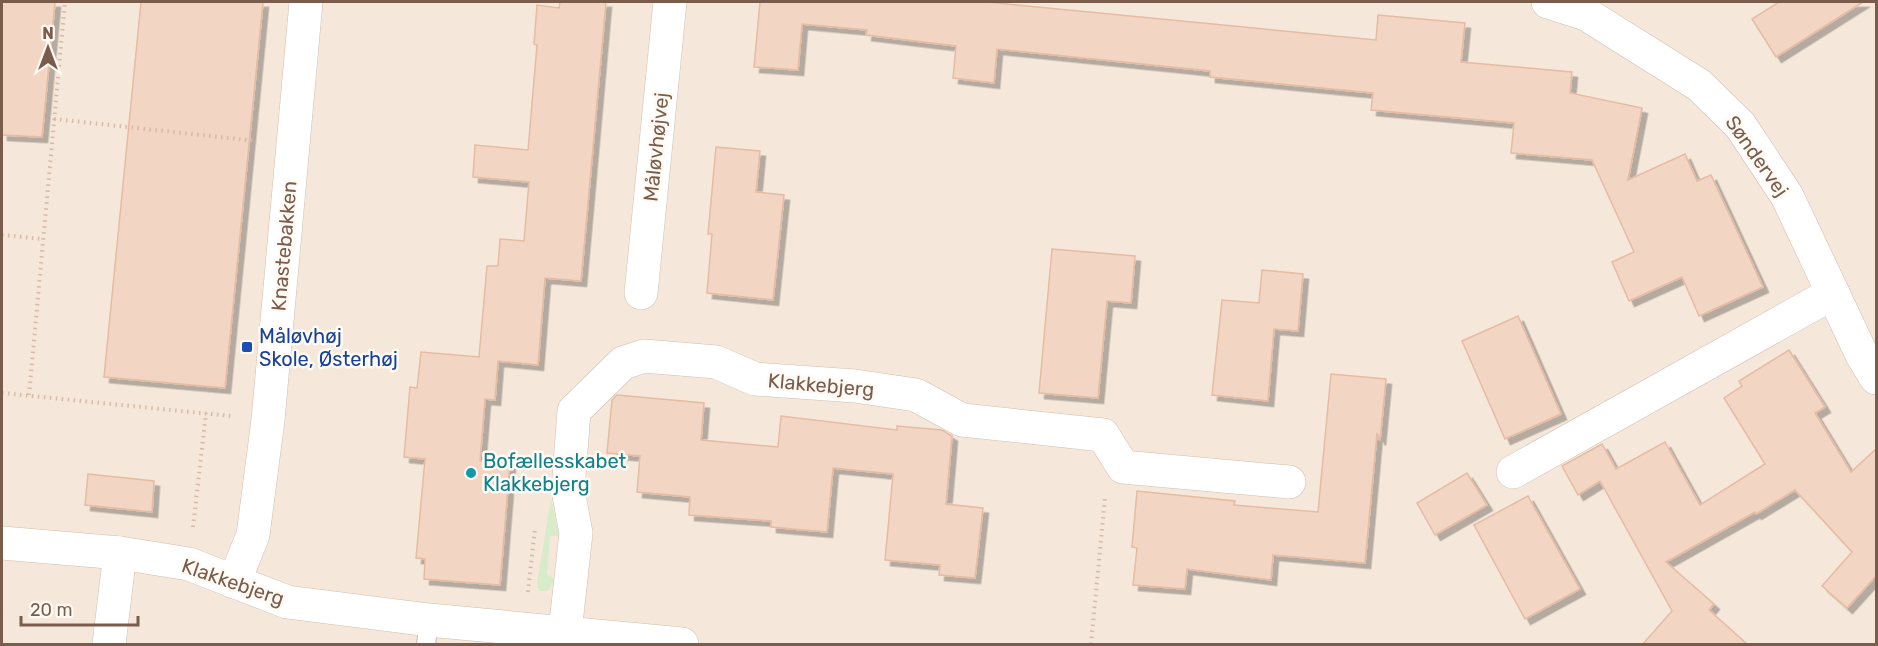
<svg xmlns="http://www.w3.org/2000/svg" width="1878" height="646" font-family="Rubik,sans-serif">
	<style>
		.residential { fill: #f5e8da }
		.green { fill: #d8ecc9 }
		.building { fill: #f3d5c3; stroke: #e6bba3; stroke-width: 1.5; filter: url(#shadow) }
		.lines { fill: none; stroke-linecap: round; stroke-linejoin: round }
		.lane-casing { stroke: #d1beb0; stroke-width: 20 }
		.street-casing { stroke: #d1beb0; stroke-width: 34 }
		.path { stroke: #d9b8a5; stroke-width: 4; stroke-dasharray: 1.5 4.5; stroke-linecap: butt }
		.lane { stroke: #fff; stroke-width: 18 }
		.street { stroke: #fff; stroke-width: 33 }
		.transit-dot { fill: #1a4fb4; stroke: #fffaf3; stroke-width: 2 }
		.culture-dot { fill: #0f9aa8; stroke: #fffaf3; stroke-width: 2 }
		.labels { text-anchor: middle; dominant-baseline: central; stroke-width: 5; stroke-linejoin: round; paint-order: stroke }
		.street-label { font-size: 20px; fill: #7a5c4d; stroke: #fffaf3 }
		.transit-label { font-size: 20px; fill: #164399; stroke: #fffaf3; text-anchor: start }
		.culture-label { font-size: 20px; fill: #0d838f; stroke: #fffaf3; text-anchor: start }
	</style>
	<defs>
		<filter id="shadow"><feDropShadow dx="5.5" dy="5.5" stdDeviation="0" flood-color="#0004"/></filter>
	</defs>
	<rect width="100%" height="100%" fill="#fdf6ec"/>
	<rect class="residential" x="2" y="2" width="1874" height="642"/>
	<polygon class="green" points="551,499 559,536 550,536 547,575 557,579 547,591 539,591 537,583"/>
	<g class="building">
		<polygon points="2,2 55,2 42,137 2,135"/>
		<polygon points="141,2 263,2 225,388 104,377"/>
		<polygon points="560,2 606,2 581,281 545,278 538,365 498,361 495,400 485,399 480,461 510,463 500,585 424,579 425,559 416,558 425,459 404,457 410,387 417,388 421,352 479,357 487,266 498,266 500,239 524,241 529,182 473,177 475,145 528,150 537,45 534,44 537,5 559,8"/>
		<polygon points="760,2 987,2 1376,40 1378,15 1465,23 1461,62 1572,72 1570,93 1642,108 1628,180 1685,154 1697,181 1711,175 1763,287 1699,316 1682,277 1629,301 1612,262 1634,252 1592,160 1511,153 1514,123 1371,110 1373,93 1210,77 1210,71 997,49 994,83 953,78 956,46 866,35 867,30 802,24 798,70 754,67"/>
		<polygon points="1779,2 1863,2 1776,57 1752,19"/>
		<polygon points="716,147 760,151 756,192 784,195 773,300 707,293 712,234 708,234"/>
		<polygon points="1052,249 1135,256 1131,303 1107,301 1098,398 1039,393"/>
		<polygon points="1262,270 1303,274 1298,331 1274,329 1268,401 1212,395 1222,300 1259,303"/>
		<polygon points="1518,316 1561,414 1505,439 1462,341"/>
		<polygon points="1789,350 1825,407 1815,413 1851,472 1876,449 1876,579 1875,577 1847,608 1822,586 1852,552 1795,490 1756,514 1755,512 1666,562 1714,604 1709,610 1748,645 1642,645 1672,611 1600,481 1578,495 1562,466 1602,444 1616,469 1665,442 1700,505 1765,464 1724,398 1742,386 1739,381"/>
		<polygon points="1331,374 1386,379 1380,440 1377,433 1365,563 1273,555 1271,580 1187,569 1185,589 1133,585 1137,548 1132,547 1137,491 1235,501 1234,505 1318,512"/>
		<polygon points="617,395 704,403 701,440 778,447 781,416 897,430 897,426 942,430 952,436 946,504 983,508 975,578 939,575 940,565 885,560 893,474 833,468 827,532 771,527 771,521 689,515 690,497 637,492 640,456 607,453 612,400"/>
		<polygon points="1467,473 1487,505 1435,535 1417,503"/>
		<polygon points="88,474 154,481 152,512 85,505"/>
		<polygon points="1528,496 1580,589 1525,619 1474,525"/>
	</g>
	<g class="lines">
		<g class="lane-casing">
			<polyline id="lane" points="426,644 429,620"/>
		</g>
		<g class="street-casing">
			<g id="street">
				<polyline points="1548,2 1586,14 1699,85 1740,125 1787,196 1862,355 1876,378"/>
				<polyline points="641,293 670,2"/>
				<polyline points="1513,472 1833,293"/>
				<polyline points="2,543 120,553 189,564 287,602 429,620 682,644"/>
				<polyline points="234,582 253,535 268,420 306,2"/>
				<polyline points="565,632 576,533 568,490 574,411 623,363 644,356 716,362 755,379 855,386 916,395 962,420 1103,435 1123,467 1289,482"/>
				<polyline points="109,644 120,553"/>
			</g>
		</g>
		<g class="path">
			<polyline points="54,119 256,141"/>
			<polyline points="2,235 43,239"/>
			<polyline points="2,393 231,416"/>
			<polyline points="29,395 65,2"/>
			<polyline points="193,527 206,413"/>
			<polyline points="528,592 535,528"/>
			<polyline points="1091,644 1105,498"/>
		</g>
		<use href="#lane" class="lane"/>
		<use href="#street" class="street"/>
	</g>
	<rect class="transit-dot" x="241" y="341" width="12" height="12" rx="3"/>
	<circle class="culture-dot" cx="471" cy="473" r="6"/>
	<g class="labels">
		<g class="street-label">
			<text transform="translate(656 147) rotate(-84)">Måløvhøjvej</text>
			<text transform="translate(1757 156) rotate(55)">Søndervej</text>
			<text transform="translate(284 246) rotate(-85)">Knastebakken</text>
			<text transform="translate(821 385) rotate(5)">Klakkebjerg</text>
			<text transform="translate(233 582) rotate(19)">Klakkebjerg</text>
		</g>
		<g class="transit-label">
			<text x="259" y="336">Måløvhøj<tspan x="259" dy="23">Skole, Østerhøj</tspan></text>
		</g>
		<g class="culture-label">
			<text x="483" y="461">Bofællesskabet<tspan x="483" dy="23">Klakkebjerg</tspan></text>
		</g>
	</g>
	<rect width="1878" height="646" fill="none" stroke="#7a5c4d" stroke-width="6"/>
	<g transform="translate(48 48)" stroke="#fffaf3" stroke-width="4.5" paint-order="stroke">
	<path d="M0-4.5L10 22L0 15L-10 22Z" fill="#7a5c4d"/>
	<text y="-9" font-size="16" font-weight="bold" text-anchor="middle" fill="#7a5c4d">N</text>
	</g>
	<path d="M21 616v9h117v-9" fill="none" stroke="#7a5c4d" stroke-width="3"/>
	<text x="30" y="616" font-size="18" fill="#7a5c4d" stroke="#fffaf3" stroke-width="4.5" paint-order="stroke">20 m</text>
</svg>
